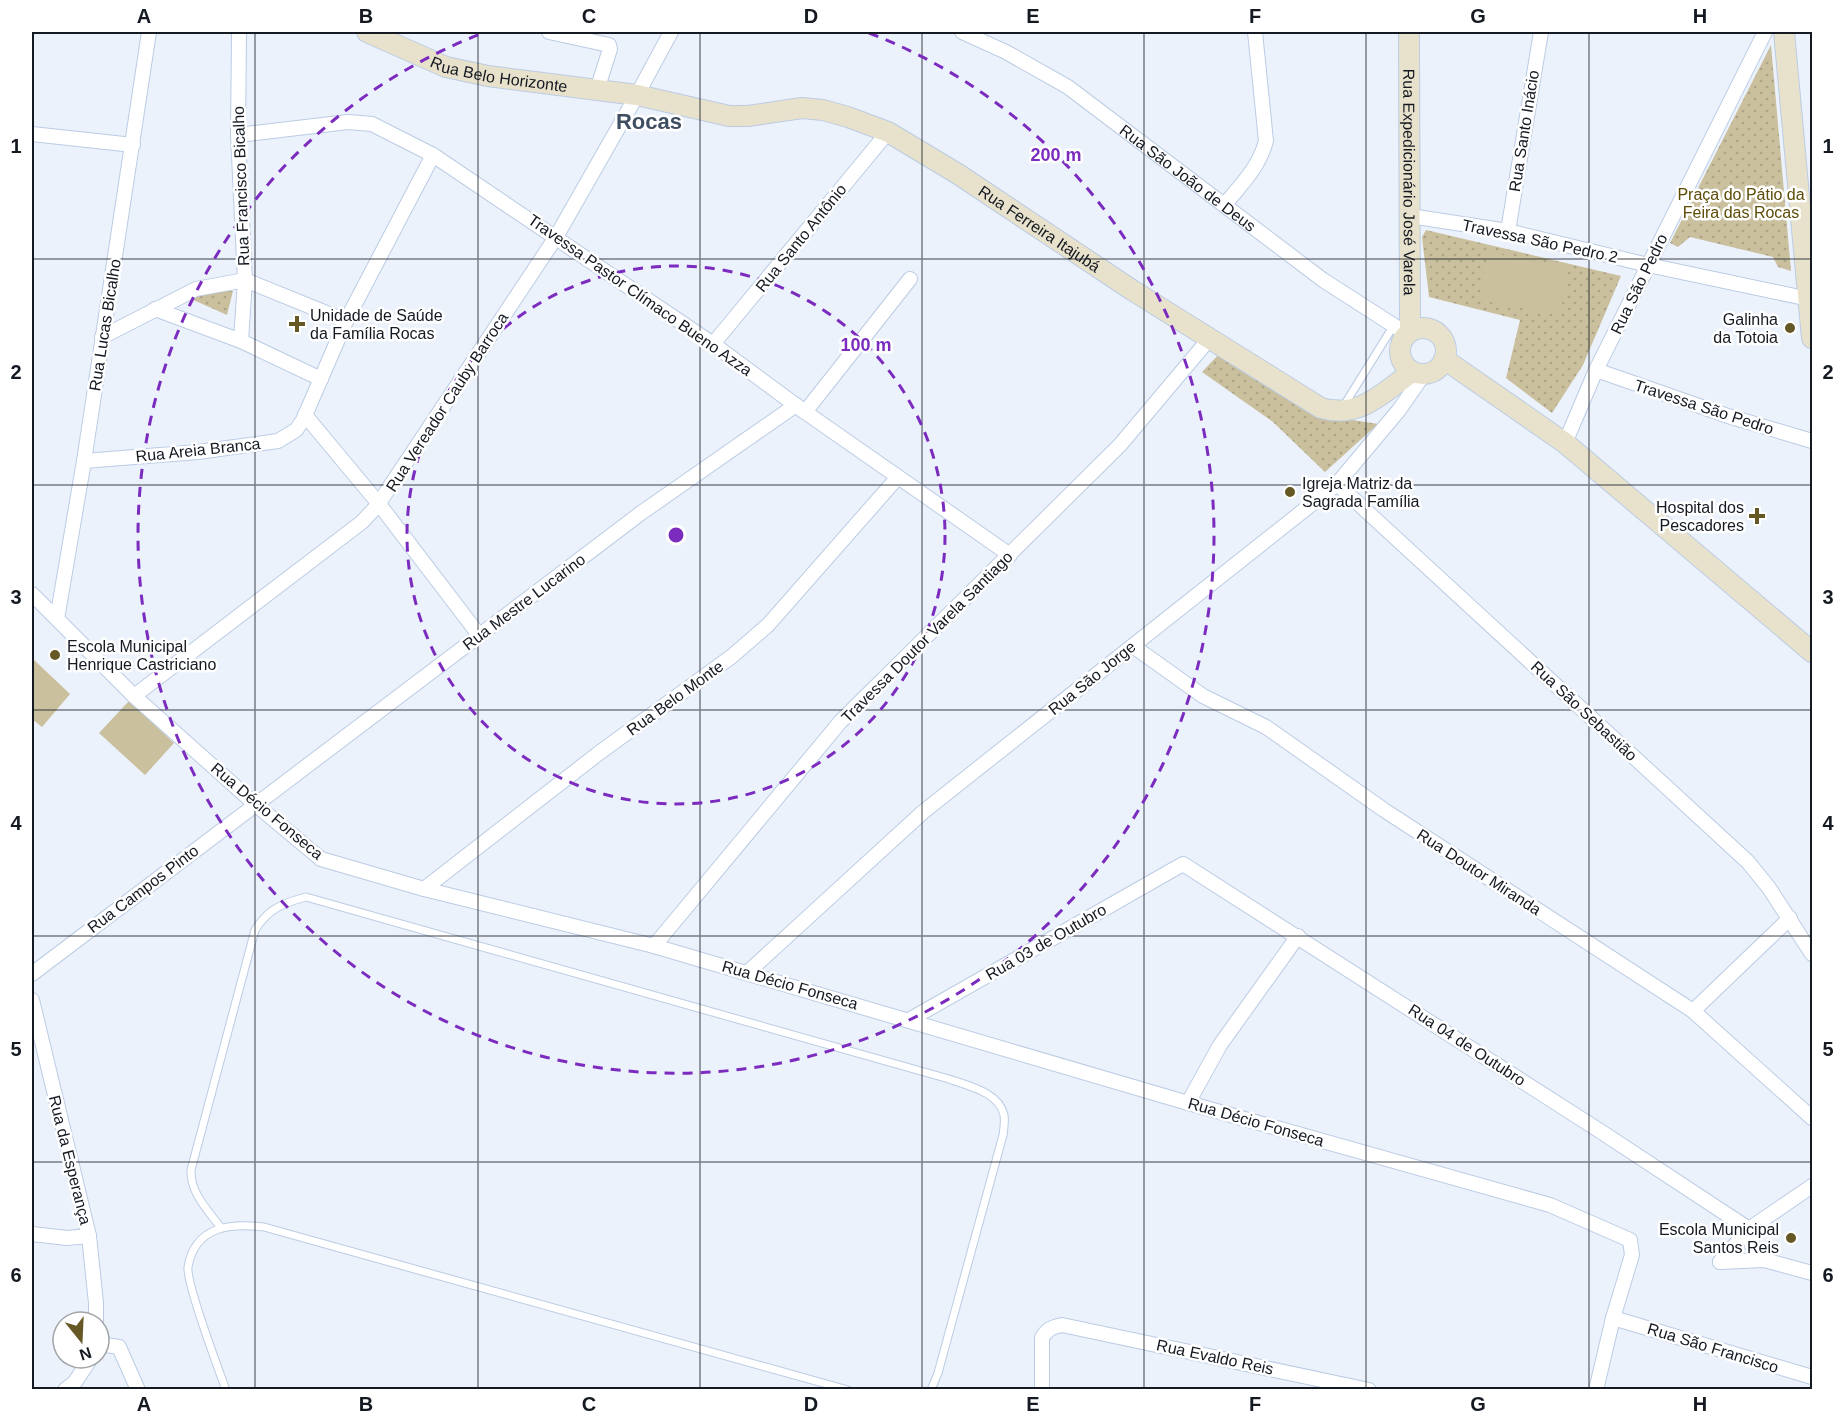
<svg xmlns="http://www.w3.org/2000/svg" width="1844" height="1421" font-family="Helvetica,sans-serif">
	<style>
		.grass { fill: url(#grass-dots) }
		.pitch { fill: #cac09e }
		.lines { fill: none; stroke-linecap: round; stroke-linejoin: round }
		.lane-casing { stroke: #bbcce4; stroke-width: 9 }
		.street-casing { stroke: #bbcce4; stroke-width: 16 }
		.secondary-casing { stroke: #bbcce4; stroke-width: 22 }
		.lane { stroke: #fff; stroke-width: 7 }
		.street { stroke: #fff; stroke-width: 14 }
		.secondary { stroke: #e8e2cc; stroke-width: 20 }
		.grid { fill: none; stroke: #141922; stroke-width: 1.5; stroke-opacity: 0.55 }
		.ring { fill: none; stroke: #7b2cbf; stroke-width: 3; stroke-dasharray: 10 8 }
		.poi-dot { fill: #665825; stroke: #fff; stroke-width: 2 }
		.labels { text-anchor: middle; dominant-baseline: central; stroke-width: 5; stroke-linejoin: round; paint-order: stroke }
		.street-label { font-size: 16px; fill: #141922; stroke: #fff }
		.park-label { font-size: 16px; fill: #5c4c07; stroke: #fff }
		.poi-label { font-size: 16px; fill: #141922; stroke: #fff; text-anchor: start }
		.district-label { font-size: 22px; font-weight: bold; fill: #404e62; stroke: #fff }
		.centre { fill: #7b2cbf; stroke: #fff; stroke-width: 3 }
		.ring-label { font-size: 18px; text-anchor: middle; font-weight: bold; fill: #7b2cbf; stroke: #fff; stroke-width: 5; stroke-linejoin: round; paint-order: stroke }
		.neatline { fill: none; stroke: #141922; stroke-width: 2 }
		.grid-label { font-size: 20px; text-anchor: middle; font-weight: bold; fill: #141922 }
	</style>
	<defs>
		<pattern id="grass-dots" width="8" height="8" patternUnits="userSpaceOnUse" patternTransform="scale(1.5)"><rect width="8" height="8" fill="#cac09e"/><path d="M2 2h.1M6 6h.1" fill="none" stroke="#ada488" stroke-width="1.8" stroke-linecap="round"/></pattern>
	</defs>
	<rect width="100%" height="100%" fill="#ecf2fc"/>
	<g class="grass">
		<polygon points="1771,45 1791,271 1778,267 1773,257 1690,237 1678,247 1670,243"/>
		<polygon points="1426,230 1621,276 1583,365 1552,413 1506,378 1520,320 1429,297 1422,237"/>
		<polygon points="197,291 233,291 227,315 189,298"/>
		<polygon points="1220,353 1309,413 1378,424 1325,472 1273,422 1202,372"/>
	</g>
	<g class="pitch">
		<polygon points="1488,252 1569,267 1560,315 1479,300"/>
		<polygon points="32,658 70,694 42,727 32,719"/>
		<polygon points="129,701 174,743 145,775 99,733"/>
	</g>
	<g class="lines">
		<g class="lane-casing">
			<g id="lane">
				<polyline points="1343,407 1394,325"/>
				<path d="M221,1228C208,1210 190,1193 191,1170L255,930C268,909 283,903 306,897L949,1079C968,1086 999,1092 1004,1115C1005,1121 1004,1128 1003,1135L938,1373L931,1390"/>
				<path d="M226,1390C218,1368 186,1283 188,1267C195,1226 230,1223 264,1227L848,1390"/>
			</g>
		</g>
		<g class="street-casing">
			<g id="street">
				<polyline points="239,32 238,135 245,280 241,341"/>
				<polyline points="549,32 609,45 610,49 597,90"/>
				<path id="s1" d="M962,32L1006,52L1068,87L1323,280L1407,334"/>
				<polyline points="32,134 133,145"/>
				<polyline points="238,135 348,122 372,124 433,155 713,344 805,412 1010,555"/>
				<path d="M1225,204C1242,184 1259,167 1266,141L1255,32"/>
				<polyline points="1410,216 1508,231 1648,265 1809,299"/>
				<polyline points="1508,231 1541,32"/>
				<polyline points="155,309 241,341 321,379"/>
				<polyline points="102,337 196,289 245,280 346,321"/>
				<polyline points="713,344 888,132"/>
				<polyline points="1596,370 1728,416 1812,441"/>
				<polyline points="805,412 910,279"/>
				<polyline points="305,415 379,504 479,635"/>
				<polyline points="1565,443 1596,370 1765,32"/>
				<polyline points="84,461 198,452 278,441 296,430 303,420 346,321 433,155"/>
				<polyline points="1337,484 1748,862 1769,888 1812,954"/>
				<polyline points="32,594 134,696 255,804 321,859 424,889 654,946 1188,1103 1550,1205 1630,1240 1632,1255 1613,1318 1596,1390"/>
				<polyline points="57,619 84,461 149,32"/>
				<polyline points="1133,646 1203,696 1266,727 1384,810 1693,1011 1812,1118"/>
				<polyline points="134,696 362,522 377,506 556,237 637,95 671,32"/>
				<polyline points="424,889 599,753 731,657 768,625 898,477"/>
				<polyline points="654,946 841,721 1120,445 1210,338"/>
				<polyline points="747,973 923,812 1337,484 1399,410 1424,374"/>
				<polyline points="32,974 641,513 796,405"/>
				<polyline points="32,1000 89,1236 96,1303 96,1322"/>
				<polyline points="1693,1011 1790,918"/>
				<polyline points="909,1020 1183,864 1600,1131 1749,1229 1752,1246 1764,1260"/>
				<polyline points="1188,1103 1220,1045 1298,936"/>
				<polyline points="32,1234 67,1238 89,1236"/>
				<polyline points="1720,1262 1749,1229 1812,1186"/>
				<polyline points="1720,1262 1764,1260 1812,1273"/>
				<polyline points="1613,1318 1812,1377"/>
				<polyline points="99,1344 119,1347 138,1390"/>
				<polyline points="65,1390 75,1382 91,1358"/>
				<path d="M1042,1390V1338C1047,1329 1052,1327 1062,1325L1369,1390"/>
			</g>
		</g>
		<g class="secondary-casing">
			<g id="secondary">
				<path id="s2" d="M367,32L446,67L488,76L637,95L729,116H748L802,108L823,110L848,117L888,132L958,174L1132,290L1321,408C1360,419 1382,393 1412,372"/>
				<path id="s3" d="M1409,32L1410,331"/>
				<polyline points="1784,32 1812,338"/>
				<circle cx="1423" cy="351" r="23"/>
				<polyline points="1444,359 1565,443 1812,652"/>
			</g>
		</g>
		<use href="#lane" class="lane"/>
		<use href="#street" class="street"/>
		<use href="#secondary" class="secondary"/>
	</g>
	<path class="grid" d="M255,32V1390M478,32V1390M700,32V1390M922,32V1390M1144,32V1390M1366,32V1390M1589,32V1390M32,259H1812M32,485H1812M32,710H1812M32,936H1812M32,1162H1812"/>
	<g class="ring">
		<circle cx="676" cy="535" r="269"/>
		<path d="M869 33A538 538 0 1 1 483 33"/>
	</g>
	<g class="poi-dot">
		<path d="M294 315h6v6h6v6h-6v6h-6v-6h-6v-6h6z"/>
		<circle cx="1790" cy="328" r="6"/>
		<circle cx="1290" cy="492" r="6"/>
		<path d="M1754 507h6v6h6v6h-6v6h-6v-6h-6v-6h6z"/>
		<circle cx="55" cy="655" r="6"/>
		<circle cx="1791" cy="1238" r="6"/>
	</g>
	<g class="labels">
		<g class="street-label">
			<text stroke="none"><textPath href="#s2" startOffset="140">Rua Belo Horizonte</textPath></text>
			<text transform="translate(1524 131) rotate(-81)">Rua Santo Inácio</text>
			<text stroke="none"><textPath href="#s1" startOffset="270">Rua São João de Deus</textPath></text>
			<text stroke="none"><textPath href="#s3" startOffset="150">Rua Expedicionário José Varela</textPath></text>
			<text transform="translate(241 186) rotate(-92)">Rua Francisco Bicalho</text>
			<text stroke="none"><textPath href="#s2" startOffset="717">Rua Ferreira Itajubá</textPath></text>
			<text transform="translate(801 238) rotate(-51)">Rua Santo Antônio</text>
			<text transform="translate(1540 241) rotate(12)">Travessa São Pedro 2</text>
			<text transform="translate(1639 284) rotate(-64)">Rua São Pedro</text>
			<text transform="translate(640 295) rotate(35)">Travessa Pastor Clímaco Bueno Azza</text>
			<text transform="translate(105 325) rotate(-81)">Rua Lucas Bicalho</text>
			<text transform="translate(447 402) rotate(-57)">Rua Vereador Cauby Barroca</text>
			<text transform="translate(1704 407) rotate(18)">Travessa São Pedro</text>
			<text transform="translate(198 450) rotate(-6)">Rua Areia Branca</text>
			<text transform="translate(524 602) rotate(-37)">Rua Mestre Lucarino</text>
			<text transform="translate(927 637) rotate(-45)">Travessa Doutor Varela Santiago</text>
			<text transform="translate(1092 678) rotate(-39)">Rua São Jorge</text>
			<text transform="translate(675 698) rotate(-36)">Rua Belo Monte</text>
			<text transform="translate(1584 711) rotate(43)">Rua São Sebastião</text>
			<text transform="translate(267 811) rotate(40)">Rua Décio Fonseca</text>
			<text transform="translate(1479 872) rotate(33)">Rua Doutor Miranda</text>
			<text transform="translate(143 889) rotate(-37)">Rua Campos Pinto</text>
			<text transform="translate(1046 942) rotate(-30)">Rua 03 de Outubro</text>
			<text transform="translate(790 985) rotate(16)">Rua Décio Fonseca</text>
			<text transform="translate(1467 1045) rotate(33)">Rua 04 de Outubro</text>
			<text transform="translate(1256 1122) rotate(16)">Rua Décio Fonseca</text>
			<text transform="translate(70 1160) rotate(76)">Rua da Esperança</text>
			<text transform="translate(1713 1348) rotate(17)">Rua São Francisco</text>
			<text transform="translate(1215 1357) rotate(12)">Rua Evaldo Reis</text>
		</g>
		<g class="park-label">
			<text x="1741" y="194">Praça do Pátio da<tspan x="1741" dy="18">Feira das Rocas</tspan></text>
		</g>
		<g class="poi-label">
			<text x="310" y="315">Unidade de Saúde<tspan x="310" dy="18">da Família Rocas</tspan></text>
			<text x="1778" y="319" text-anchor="end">Galinha<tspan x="1778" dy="18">da Totoia</tspan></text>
			<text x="1302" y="483">Igreja Matriz da<tspan x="1302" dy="18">Sagrada Família</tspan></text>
			<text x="1744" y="507" text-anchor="end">Hospital dos<tspan x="1744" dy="18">Pescadores</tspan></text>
			<text x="67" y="646">Escola Municipal<tspan x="67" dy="18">Henrique Castriciano</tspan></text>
			<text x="1779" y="1229" text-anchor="end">Escola Municipal<tspan x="1779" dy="18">Santos Reis</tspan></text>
		</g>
		<g class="district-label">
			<text x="649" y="121">Rocas</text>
		</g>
	</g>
	<circle cx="676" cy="535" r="9" class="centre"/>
	<g class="ring-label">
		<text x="1056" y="161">200 m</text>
		<text x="866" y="351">100 m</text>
	</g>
	<rect width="1844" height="1421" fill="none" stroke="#ffffff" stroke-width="66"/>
	<g transform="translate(81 1340) rotate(162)"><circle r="28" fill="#ffffff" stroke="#a1a3a7" stroke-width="1.5"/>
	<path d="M0-4.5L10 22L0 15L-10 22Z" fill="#665825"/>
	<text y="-9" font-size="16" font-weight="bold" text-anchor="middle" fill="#141922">N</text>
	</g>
	<rect x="33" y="33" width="1778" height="1355" class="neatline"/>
	<g class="grid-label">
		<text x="144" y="23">A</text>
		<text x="366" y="23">B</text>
		<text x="589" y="23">C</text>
		<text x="811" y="23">D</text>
		<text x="1033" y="23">E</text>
		<text x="1255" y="23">F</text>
		<text x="1478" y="23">G</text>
		<text x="1700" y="23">H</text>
		<text x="16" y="153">1</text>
		<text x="1828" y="153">1</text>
		<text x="16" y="379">2</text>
		<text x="1828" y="379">2</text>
		<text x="16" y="604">3</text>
		<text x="1828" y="604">3</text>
		<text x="16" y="830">4</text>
		<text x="1828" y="830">4</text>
		<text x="16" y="1056">5</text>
		<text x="1828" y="1056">5</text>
		<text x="16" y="1282">6</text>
		<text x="1828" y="1282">6</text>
		<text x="144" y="1411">A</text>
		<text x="366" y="1411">B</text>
		<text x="589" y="1411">C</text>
		<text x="811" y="1411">D</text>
		<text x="1033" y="1411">E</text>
		<text x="1255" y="1411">F</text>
		<text x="1478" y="1411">G</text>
		<text x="1700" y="1411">H</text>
	</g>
</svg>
